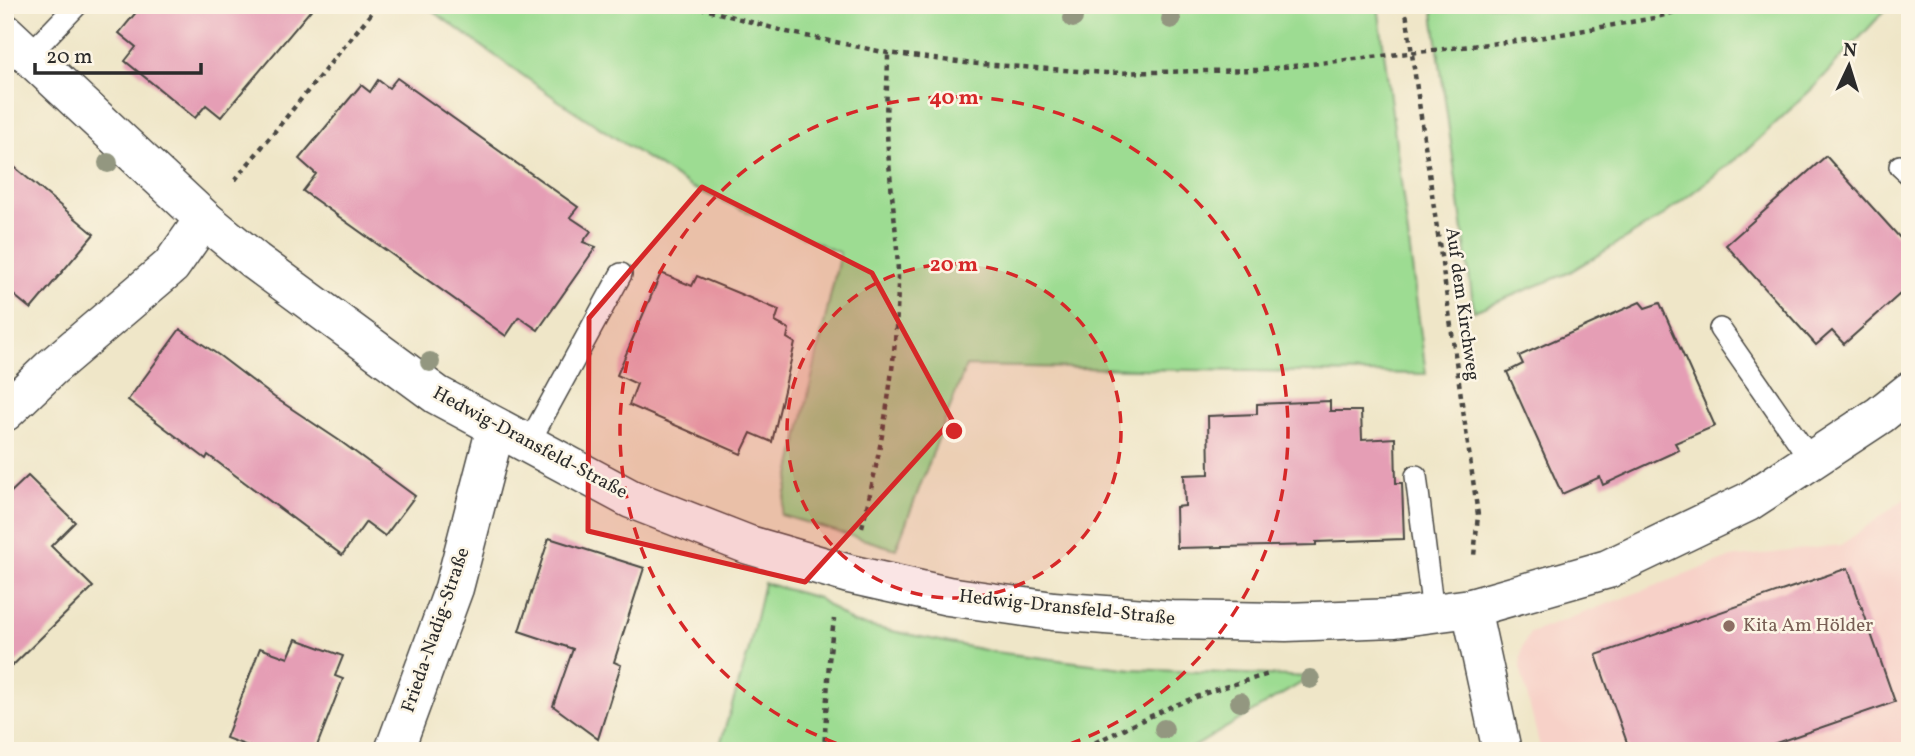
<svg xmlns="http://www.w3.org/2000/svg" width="1915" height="756" font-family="Vollkorn,serif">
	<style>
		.built { fill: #f7d1c8 }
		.green { fill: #9ddc92; stroke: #64845e; stroke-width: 2 }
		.building { fill: #e59eb5 }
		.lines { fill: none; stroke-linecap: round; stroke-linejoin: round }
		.lane-casing { stroke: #484743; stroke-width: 24 }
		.street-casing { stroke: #484743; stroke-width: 41 }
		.path { stroke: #484743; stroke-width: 4.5; stroke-dasharray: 5 5; stroke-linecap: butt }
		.lane { stroke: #fff; stroke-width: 21 }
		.street { stroke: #fff; stroke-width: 38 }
		.tree { fill: #939780 }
		.marked { fill: #d62828; fill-opacity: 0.2; stroke: #d62828; stroke-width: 5; stroke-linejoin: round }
		.ring { fill: none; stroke: #d62828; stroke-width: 3.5; stroke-dasharray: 12 9 }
		.education-dot { fill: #8d6e63; stroke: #fcf5e5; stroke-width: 2.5 }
		.labels { text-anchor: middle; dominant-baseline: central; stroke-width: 5; stroke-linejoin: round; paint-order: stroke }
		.street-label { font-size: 19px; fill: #2b2b2b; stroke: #fcf5e5 }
		.education-label { font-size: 19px; fill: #785e54; stroke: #fcf5e5; text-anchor: start }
		.centre { fill: #d62828; stroke: #fcf5e5; stroke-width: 3.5 }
		.ring-label { font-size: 21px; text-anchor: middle; font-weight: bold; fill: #d62828; stroke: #fcf5e5; stroke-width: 5; stroke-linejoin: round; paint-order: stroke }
	</style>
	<rect width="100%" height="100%" fill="#fcf5e5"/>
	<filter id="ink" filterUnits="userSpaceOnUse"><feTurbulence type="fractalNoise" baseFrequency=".0143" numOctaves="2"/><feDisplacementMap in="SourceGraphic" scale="14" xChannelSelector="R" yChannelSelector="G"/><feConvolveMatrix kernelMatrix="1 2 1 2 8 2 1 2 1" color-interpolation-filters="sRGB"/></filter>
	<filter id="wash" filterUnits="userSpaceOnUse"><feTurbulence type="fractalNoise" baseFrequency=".00686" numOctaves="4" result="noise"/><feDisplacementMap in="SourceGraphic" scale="28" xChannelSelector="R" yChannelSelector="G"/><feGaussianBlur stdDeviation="1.57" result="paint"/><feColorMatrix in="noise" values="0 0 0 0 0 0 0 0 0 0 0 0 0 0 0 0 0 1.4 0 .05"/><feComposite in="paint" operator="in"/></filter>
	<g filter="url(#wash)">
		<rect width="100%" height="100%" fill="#efe6c8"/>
		<polygon class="built" points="1910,495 1910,751 1541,751 1520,667 1522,647 1530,633 1729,558 1841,545"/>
		<g class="green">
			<polygon points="424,5 1378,5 1426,374 966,366 896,549 781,515 840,253 691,187 559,101"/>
			<polygon points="1432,5 1890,5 1815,86 1746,151 1660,218 1568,273 1474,311"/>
			<polygon points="764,583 818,598 853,623 994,652 1132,669 1311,677 1187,751 718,751 748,653"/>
		</g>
		<g id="blocks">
			<g class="building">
				<polygon points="142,5 315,5 221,117 206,105 195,118 125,61 136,47 119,33"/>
				<polygon points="397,78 578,207 570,217 591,231 583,242 596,247 538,330 519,317 506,336 303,191 316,174 299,159 361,85 370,92 378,80 389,88"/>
				<polygon points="1826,156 1910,249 1910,285 1844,344 1832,331 1816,345 1726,245"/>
				<polygon points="5,159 94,234 31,309 5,288"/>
				<polygon points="661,273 692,286 697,276 779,310 775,322 789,329 787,338 795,343 772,442 751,433 741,454 629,405 637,384 617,375"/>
				<polygon points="1640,302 1645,308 1660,303 1715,426 1675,443 1679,450 1603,485 1600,477 1562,494 1507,372 1523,364 1519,356"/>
				<polygon points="180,329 220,356 274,397 340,441 415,496 385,536 366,522 342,555 208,455 206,459 128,400"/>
				<polygon points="1330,401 1330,411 1361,411 1362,440 1395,438 1396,483 1402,483 1404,539 1316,542 1316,545 1177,548 1176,507 1185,506 1184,475 1209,474 1208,416 1257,414 1257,404"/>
				<polygon points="28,476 75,522 51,546 93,587 5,673 5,498"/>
				<polygon points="549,538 644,568 614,662 621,665 598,739 553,706 573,649 519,631"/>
				<polygon points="1848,568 1895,702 1753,751 1630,751 1596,655"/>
				<polygon points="296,639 343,656 335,676 343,679 315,751 261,751 226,738 260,648 288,658"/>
			</g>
		</g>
	</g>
	<g filter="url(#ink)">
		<use href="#blocks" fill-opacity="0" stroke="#484743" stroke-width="2"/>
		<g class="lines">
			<g class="lane-casing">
				<g id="lane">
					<polyline points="28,56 77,5"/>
					<polyline points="1900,166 1910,175"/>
					<polyline points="1720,329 1811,460"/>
					<polyline points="528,444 621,274"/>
					<polyline points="1416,476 1433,613"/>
				</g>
			</g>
			<g class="street-casing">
				<g id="street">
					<polyline points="5,33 204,219 255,261 437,395 631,499 749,545 849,574 948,596 1053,611 1171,620 1286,622 1395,618 1471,608 1608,569 1748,502 1880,415 1910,391"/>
					<polyline points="5,412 51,368 171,266 204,219"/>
					<polyline points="1471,608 1502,751"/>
					<polyline points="394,751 454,588 496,427"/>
				</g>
			</g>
			<g class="path">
				<polyline points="690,5 787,32 888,53 966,63 1106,73 1257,70 1533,39 1654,18 1698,5"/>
				<polyline points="1405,5 1478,515 1474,556"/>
				<polyline points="235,180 378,5"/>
				<path d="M862,527C882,447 897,364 898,281C898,231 889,182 887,132C885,106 888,79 888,53"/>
				<polyline points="824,751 829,661 834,619"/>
				<polyline points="1077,751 1168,708 1214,690 1269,674 1270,672"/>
			</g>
			<use href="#lane" class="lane"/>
			<use href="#street" class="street"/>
		</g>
		<g class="tree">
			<circle cx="1073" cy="18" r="10"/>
			<circle cx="1171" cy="19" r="10"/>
			<circle cx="108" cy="163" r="10"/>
			<circle cx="430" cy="362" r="10"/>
			<circle cx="1310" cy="679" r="10"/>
			<circle cx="1240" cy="702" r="10"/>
			<circle cx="1164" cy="729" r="10"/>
		</g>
	</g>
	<path class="marked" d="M702,187L872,273L952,420L805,582L588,531L589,318Z"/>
	<circle cx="954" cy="431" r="167" fill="#d62828" fill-opacity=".12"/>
	<g class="ring">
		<circle cx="954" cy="431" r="167"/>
		<path d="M856 750A334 334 0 1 1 1052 750"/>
	</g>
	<circle class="education-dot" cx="1729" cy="626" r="7"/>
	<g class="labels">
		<g class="street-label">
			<text transform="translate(1462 304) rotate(82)">Auf dem Kirchweg</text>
			<text transform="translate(530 443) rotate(28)">Hedwig-Dransfeld-Straße</text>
			<text transform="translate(1067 608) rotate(6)">Hedwig-Dransfeld-Straße</text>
			<text transform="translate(436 630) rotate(-71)">Frieda-Nadig-Straße</text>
		</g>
		<g class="education-label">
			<text x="1743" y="626">Kita Am Hölder</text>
		</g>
	</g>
	<circle cx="954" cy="431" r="10" class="centre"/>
	<g class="ring-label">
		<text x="954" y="104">40 m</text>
		<text x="954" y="271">20 m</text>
	</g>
	<rect width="1915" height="756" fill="none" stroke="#fcf5e5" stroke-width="28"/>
	<g transform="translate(1849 66) rotate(4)" stroke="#fcf5e5" stroke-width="5" paint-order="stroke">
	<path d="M0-5L12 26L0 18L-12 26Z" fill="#2b2b2b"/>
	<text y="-10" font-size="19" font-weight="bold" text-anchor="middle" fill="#2b2b2b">N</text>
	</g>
	<path d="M35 63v10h166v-10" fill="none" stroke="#2b2b2b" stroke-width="3.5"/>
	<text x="46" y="63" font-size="21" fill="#2b2b2b" stroke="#fcf5e5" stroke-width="5" paint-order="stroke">20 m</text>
</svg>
